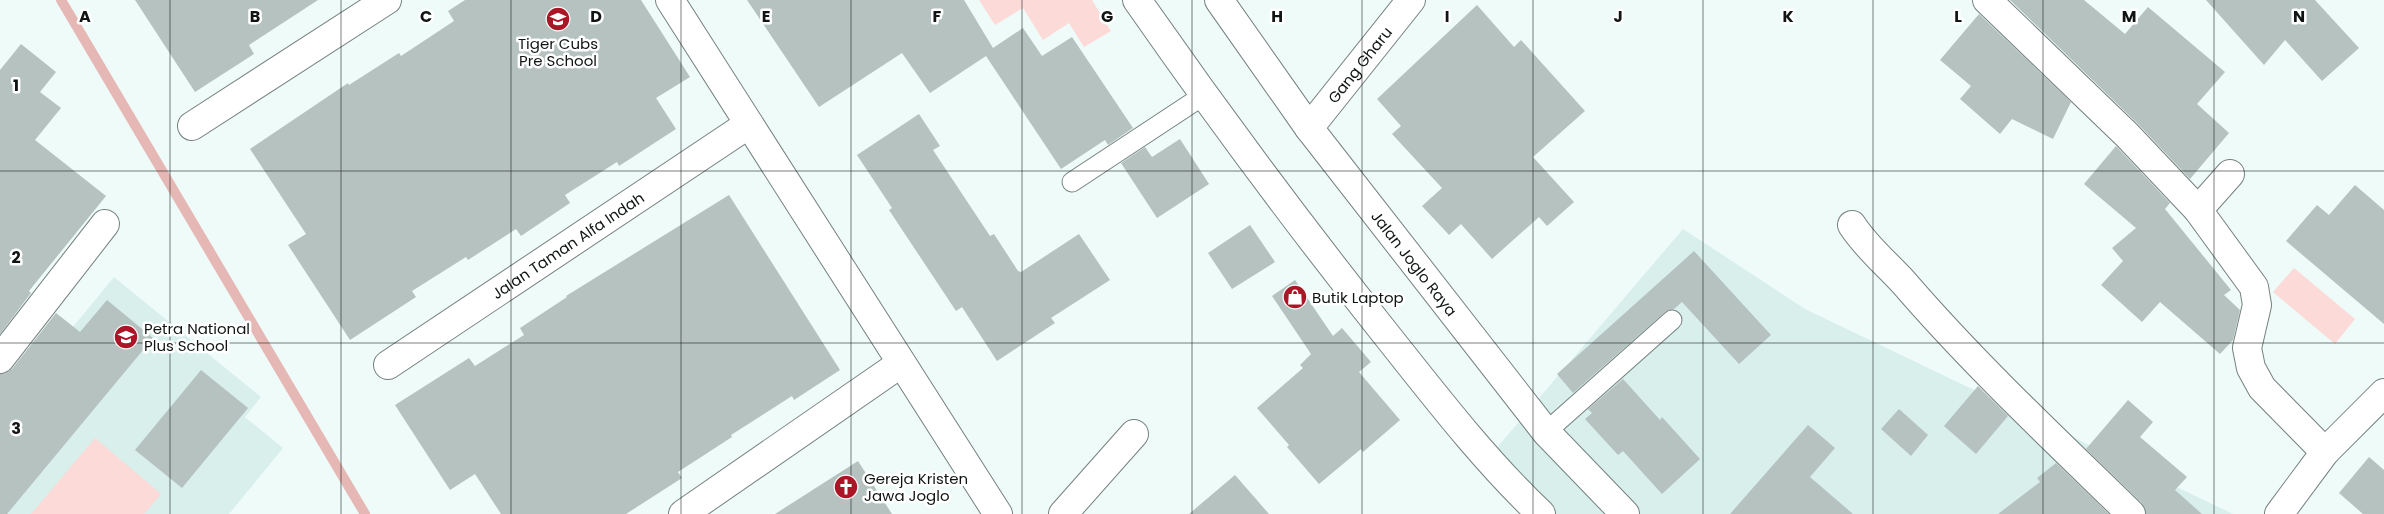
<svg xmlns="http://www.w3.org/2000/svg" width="2384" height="514" font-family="Poppins,sans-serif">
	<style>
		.built { fill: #d8efec }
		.green { fill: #fcdad7 }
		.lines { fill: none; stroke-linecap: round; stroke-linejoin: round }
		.stream { stroke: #e6b8b5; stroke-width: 10 }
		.building { fill: #b5c2c0 }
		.lane-casing { stroke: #75817f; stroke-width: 21 }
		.street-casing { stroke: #75817f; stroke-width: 30 }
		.secondary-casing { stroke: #75817f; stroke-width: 30 }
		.lane { stroke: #fff; stroke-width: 19 }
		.street { stroke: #fff; stroke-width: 28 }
		.secondary { stroke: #fff; stroke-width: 28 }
		.grid { fill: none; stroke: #101514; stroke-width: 1; stroke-opacity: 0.55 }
		.labels { text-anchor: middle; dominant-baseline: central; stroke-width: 5; stroke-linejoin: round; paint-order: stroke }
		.poi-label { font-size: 15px; fill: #101514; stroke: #fff; text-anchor: start }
		.street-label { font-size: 15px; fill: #101514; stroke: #fff }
		.grid-label { font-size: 16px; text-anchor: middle; font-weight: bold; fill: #101514; stroke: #fff; stroke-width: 5; stroke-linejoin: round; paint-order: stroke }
	</style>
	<rect width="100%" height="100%" fill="#eefbf9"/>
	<g class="built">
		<polygon points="1683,229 1805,309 2233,514 1545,514 1494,451"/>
		<polygon points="114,277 261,397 245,417 283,448 229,514 0,514 0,416"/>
	</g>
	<g class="green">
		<polygon points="979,0 1092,0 1111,31 1084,47 1069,23 1043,40 1023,8 995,25"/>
		<polygon points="2294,268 2355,319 2335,344 2273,292"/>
		<polygon points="95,438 161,494 144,514 31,514"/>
	</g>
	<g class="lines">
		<polyline class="stream" points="61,0 365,514"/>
	</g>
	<g class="building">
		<polygon points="135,0 318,0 249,45 254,54 195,92"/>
		<polygon points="465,0 641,0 690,77 656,98 676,129 619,166 617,162 565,195 570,203 521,236 516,229 468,260 466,257 412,291 416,297 350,340 288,245 306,234 250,149 348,83 349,85 399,53 401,56 454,21 448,11"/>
		<polygon points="747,0 964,0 993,48 1023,28 1042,56 1072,37 1133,128 1108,145 1105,140 1061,169 986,56 930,93 902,53 819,107"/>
		<polygon points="2010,0 2084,0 2125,34 2148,7 2225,72 2197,104 2229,133 2190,179 2138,124"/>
		<polygon points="2206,0 2315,0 2359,48 2322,81 2285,40 2264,65"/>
		<polygon points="1477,5 1514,47 1521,40 1585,111 1533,157 1574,202 1547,226 1539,217 1492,259 1461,224 1449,235 1422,206 1442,188 1392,134 1401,126 1377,99"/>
		<polygon points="1979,14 2071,102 2053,139 2012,119 2000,134 1960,99 1971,86 1940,60"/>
		<polygon points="21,44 56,72 40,92 61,108 35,140 106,196 29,291 31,293 0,334 0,70"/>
		<polygon points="919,114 940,146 933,150 990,236 994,234 1018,271 1021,272 1079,234 1110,280 1051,318 1055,323 997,361 962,307 956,311 889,210 892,208 857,155"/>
		<polygon points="1180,139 1209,184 1157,218 1121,163 1145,147 1152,157"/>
		<polygon points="2116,146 2170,203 2165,209 2231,290 2224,295 2240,310 2233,340 2220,354 2160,302 2142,322 2101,285 2123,261 2112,248 2136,228 2084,184"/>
		<polygon points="2355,185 2384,210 2384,324 2286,241 2317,205 2329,215"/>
		<polygon points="729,195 840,370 794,400 792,396 731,435 732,437 678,472 682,478 626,514 501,514 475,474 450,490 395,405 469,358 475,366 524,335 520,328 567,297 566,296"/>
		<polygon points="1250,225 1275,262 1232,289 1208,253"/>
		<polygon points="1694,251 1771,335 1739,364 1682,302 1674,309 1665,312 1573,393 1557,374"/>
		<polygon points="1295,280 1333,336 1342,328 1371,362 1359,372 1400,420 1363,452 1361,449 1319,484 1287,447 1289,445 1257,408 1303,368 1300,365 1311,354 1272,296"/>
		<polygon points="107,300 153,338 7,514 0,514 0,374 6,373 12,369 56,313 80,332"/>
		<polygon points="201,370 248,408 182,488 135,450"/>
		<polygon points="1623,379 1660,420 1662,417 1700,459 1662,494 1623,451 1618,455 1585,419 1592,413 1588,409"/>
		<polygon points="1978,386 2008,416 1976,454 1944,426"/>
		<polygon points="2128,400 2153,422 2140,437 2187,477 2175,490 2202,514 2146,514 2142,503 2086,449"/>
		<polygon points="1899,409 1928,435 1911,456 1881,429"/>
		<polygon points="1808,425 1835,448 1810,477 1853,514 1730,514"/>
		<polygon points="2369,457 2384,470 2384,514 2363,514 2339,493"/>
		<polygon points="858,461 892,514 775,514"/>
		<polygon points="2056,463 2109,514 1998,514 2040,482 2037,478"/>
		<polygon points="1235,475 1269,514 1189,514"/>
	</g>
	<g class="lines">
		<g class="lane-casing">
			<g id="lane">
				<polyline points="1072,182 1204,95"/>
				<polyline points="1546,432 1672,320"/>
			</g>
		</g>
		<g class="street-casing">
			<g id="street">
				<polyline points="670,0 998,514"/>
				<polyline points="1987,0 2127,135 2198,210"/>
				<polyline points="192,126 387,0"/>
				<path id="s1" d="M1309,128L1411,0"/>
				<polyline points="2230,174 2198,210 2254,287 2257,305 2247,348 2251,368 2262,388 2325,452"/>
				<path d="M1852,225C1866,247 1887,264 1905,284C1975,365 2054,439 2131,514"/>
				<polyline points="0,359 105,224"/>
				<path id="s2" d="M388,365L749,124"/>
				<polyline points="683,514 900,364"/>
				<polyline points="1063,514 1134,434"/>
				<polyline points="2279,514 2325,452 2384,393"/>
			</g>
		</g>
		<g class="secondary-casing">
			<g id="secondary">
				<path d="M1137,0C1215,112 1296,221 1381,328C1432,392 1482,458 1541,514"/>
				<path id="s3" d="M1219,0L1309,128L1546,432L1625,514"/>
			</g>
		</g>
		<use href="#lane" class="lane"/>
		<use href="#street" class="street"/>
		<use href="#secondary" class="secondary"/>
	</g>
	<path class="grid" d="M170,0V514M341,0V514M511,0V514M681,0V514M851,0V514M1022,0V514M1192,0V514M1362,0V514M1533,0V514M1703,0V514M1873,0V514M2043,0V514M2214,0V514M0,171H2384M0,343H2384"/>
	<defs>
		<g id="school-disc" transform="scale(1.25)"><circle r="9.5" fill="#ab1627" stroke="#fff"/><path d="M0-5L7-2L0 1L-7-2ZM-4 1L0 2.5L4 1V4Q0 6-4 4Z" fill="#fff"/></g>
		<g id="shop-disc" transform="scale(1.25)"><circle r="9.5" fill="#ab1627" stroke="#fff"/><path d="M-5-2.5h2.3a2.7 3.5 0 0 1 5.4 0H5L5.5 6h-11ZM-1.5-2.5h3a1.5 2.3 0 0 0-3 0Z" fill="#fff"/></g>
		<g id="church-disc" transform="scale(1.25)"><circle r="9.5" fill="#ab1627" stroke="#fff"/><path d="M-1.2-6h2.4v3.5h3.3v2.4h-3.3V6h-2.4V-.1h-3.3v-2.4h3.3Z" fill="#fff"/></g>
	</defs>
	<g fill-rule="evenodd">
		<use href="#school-disc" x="558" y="19"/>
		<use href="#shop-disc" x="1295" y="297"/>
		<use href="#school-disc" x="126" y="337"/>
		<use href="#church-disc" x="846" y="487"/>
	</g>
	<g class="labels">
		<g class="poi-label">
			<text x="558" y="43" text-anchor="middle">Tiger Cubs<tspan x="558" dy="17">Pre School</tspan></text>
			<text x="1312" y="297">Butik Laptop</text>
			<text x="144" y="328">Petra National<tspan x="144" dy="17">Plus School</tspan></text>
			<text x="864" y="478">Gereja Kristen<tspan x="864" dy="17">Jawa Joglo</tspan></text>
		</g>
		<g class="street-label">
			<text stroke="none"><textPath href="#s1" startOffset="81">Gang Gharu</textPath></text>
			<text stroke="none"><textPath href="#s2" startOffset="216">Jalan Taman Alfa Indah</textPath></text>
			<text stroke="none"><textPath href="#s3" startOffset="328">Jalan Joglo Raya</textPath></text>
		</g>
	</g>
	<g class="grid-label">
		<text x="85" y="22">A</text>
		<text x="255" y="22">B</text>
		<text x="426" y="22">C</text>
		<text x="596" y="22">D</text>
		<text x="766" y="22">E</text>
		<text x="937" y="22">F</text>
		<text x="1107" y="22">G</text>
		<text x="1277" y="22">H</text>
		<text x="1447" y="22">I</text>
		<text x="1618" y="22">J</text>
		<text x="1788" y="22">K</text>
		<text x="1958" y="22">L</text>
		<text x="2129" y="22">M</text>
		<text x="2299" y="22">N</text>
		<text x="16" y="91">1</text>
		<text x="16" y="263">2</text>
		<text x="16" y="434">3</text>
	</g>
</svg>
